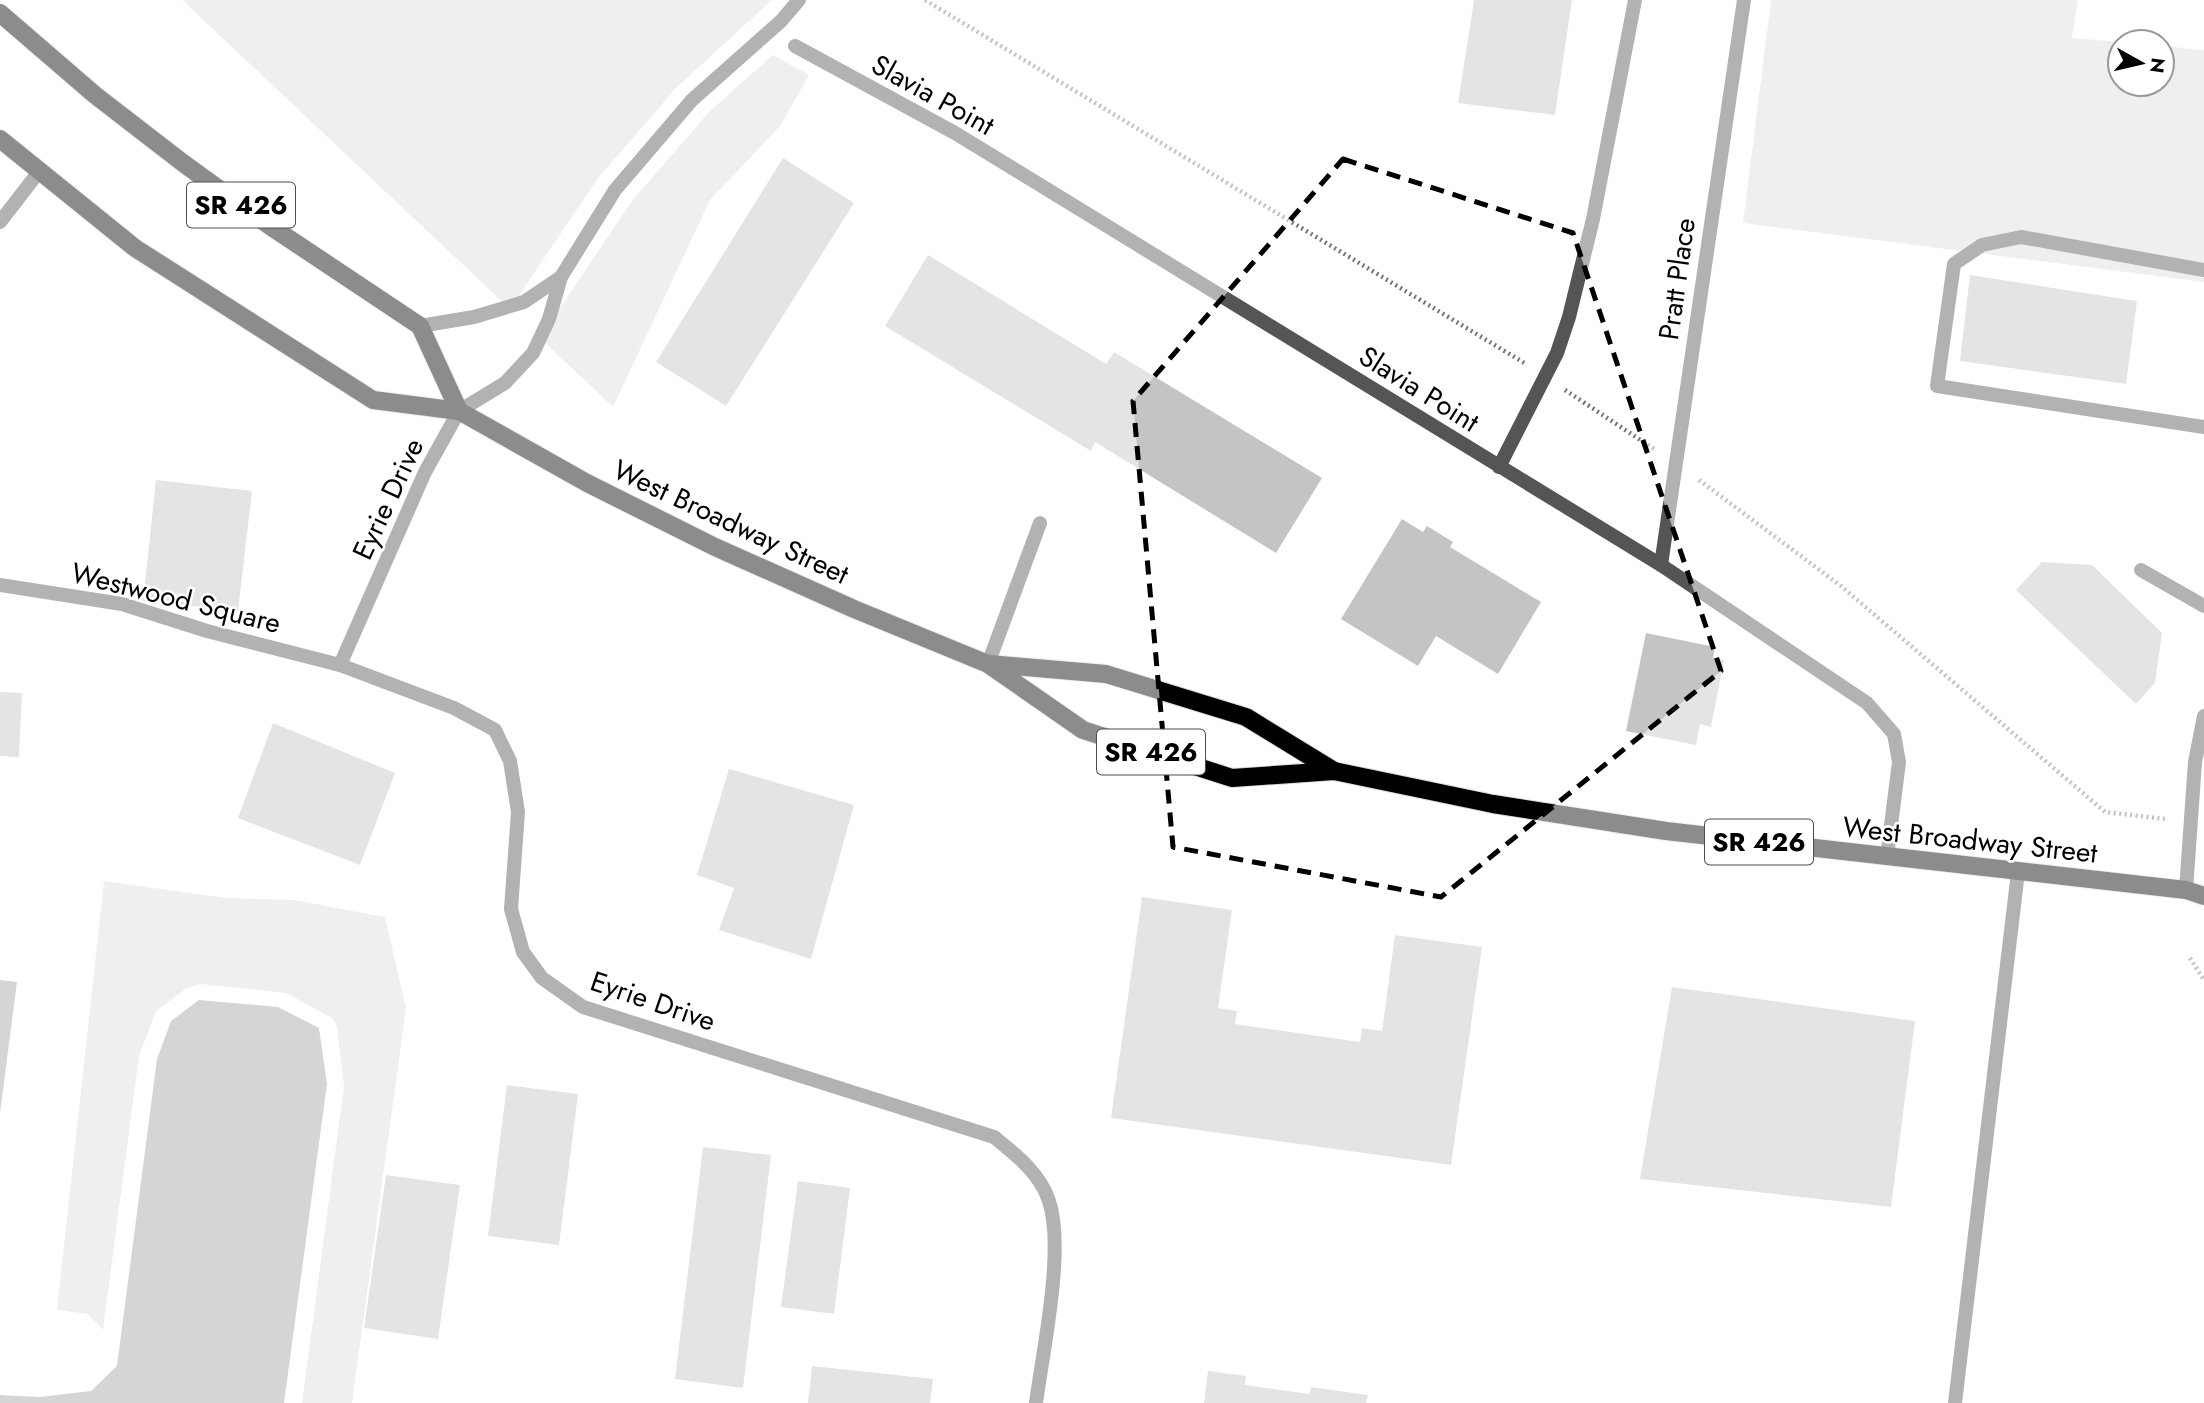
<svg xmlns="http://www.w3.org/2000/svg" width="2204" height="1403" font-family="Jost,sans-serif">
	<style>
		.green { fill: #dcdcdc }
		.water { fill: #a3a3a3 }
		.building { fill: #c4c4c4 }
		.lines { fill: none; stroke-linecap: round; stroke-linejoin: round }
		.primary-casing { stroke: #dbdbdb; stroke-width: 20 }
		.path { stroke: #777; stroke-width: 4.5; stroke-dasharray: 2 3.5; stroke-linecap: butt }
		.lane { stroke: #555; stroke-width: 14 }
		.street { stroke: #555; stroke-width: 14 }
		.primary { stroke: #000; stroke-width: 18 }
		.marked { fill: none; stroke: #000; stroke-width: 5; stroke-dasharray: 14 9; stroke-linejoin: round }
		.labels { text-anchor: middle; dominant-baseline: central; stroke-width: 5; stroke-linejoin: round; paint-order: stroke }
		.shield { fill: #fff; stroke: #4c4c4c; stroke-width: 2 }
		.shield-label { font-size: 26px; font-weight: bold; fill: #000 }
		.street-label { font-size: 28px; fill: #000; stroke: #fff }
	</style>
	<rect width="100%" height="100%" fill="#fff"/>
	<g class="green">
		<polygon points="182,0 772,0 676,88 598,178 510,309"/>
		<polygon points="1771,0 2078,0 2072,38 2120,42 2120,84 2162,84 2162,46 2204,50 2204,282 1743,223"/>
		<polygon points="773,55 809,75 780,126 710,200 613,407 540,338 632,201 709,112"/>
		<polygon points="104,881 226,898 294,900 385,917 406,1008 352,1403 302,1403 344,1086 337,1027 332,1018 286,993 200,984 187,988 156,1011 139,1056 103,1330 88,1314 57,1310"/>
	</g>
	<g class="water">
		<polygon points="0,980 17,982 0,1113"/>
		<polygon points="199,1000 278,1007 319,1028 327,1084 284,1403 0,1403 0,1395 40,1397 91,1391 117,1366 157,1059 171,1021"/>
	</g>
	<g class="building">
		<polygon points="1474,0 1572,0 1555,115 1458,103"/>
		<polygon points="783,158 854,203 726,406 656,362"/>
		<polygon points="928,255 1106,364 1114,352 1322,478 1276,553 1095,442 1091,451 885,326"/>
		<polygon points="1970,275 2137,301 2126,384 1960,361"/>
		<polygon points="156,480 252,491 238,611 143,601"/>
		<polygon points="1402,519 1423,532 1427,526 1453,542 1450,547 1541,602 1498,674 1436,636 1418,666 1341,619"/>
		<polygon points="2042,562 2092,565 2162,633 2155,683 2136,704 2016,590"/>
		<polygon points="1646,633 1715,647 1713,658 1724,660 1711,727 1700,724 1696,745 1626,731"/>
		<polygon points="0,692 22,693 19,757 0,756"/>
		<polygon points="273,723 395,773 360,865 238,818"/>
		<polygon points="729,769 854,805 811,959 719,930 734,888 697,875"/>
		<polygon points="1142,897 1232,910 1218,1008 1237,1011 1235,1024 1360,1042 1362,1028 1382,1031 1395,935 1482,947 1451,1165 1111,1118"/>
		<polygon points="1672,987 1915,1021 1891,1207 1640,1179"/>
		<polygon points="507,1085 578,1094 559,1245 488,1236"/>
		<polygon points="703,1147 771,1155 743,1388 675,1379"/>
		<polygon points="386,1175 460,1185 438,1339 364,1328"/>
		<polygon points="798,1181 850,1188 834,1314 781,1307"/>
		<polygon points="812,1366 933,1379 930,1403 808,1403"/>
		<polygon points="1208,1371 1246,1376 1245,1385 1310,1394 1311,1387 1368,1395 1366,1403 1204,1403"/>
	</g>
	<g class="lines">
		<g class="primary-casing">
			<g id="primary">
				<polyline points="0,13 95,95 183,163 270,226 420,326 459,411"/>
				<polyline points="0,139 135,248 373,400 459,411 587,483 715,547 854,609 988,664 1083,730 1232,778 1334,771 1493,804 1666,831 2186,890 2204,896"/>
				<polyline points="989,664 1106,674 1246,717 1334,771"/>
			</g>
		</g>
		<g class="path">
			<polyline points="925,0 1526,364"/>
			<polyline points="1565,390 1654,449"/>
			<polyline points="1699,480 1841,586 2105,812 2166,819"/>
			<polyline points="2190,958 2204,980"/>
		</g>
		<g class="lane">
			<polyline points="0,222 38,173"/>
			<polyline points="2204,270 2021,237 1982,245 1954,264 1937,386 2204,427"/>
			<polyline points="1499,467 1557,353 1569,317 1593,219 1635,0"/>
			<polyline points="1661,565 1744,0"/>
			<polyline points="2141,570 2204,606"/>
			<polyline points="2186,890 2195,762 2204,716"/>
			<polyline points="1955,1403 2018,872"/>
		</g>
		<g class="street">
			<polyline points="795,46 955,133 1661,565 1867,703 1894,734 1899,762 1887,857"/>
			<polyline points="420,326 474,317 524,302 561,277"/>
			<path d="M0,585L122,604L207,631L340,665L454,708L495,730L510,761L518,812L511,909L523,952L542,978L583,1007L994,1137C1015,1154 1040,1173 1049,1201C1065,1249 1043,1350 1036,1403"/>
			<polyline points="988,664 1040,523"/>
			<polyline points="340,665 425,472 459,411 505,383 533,353 549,319 561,277 615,190 692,100 781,21 799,0"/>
		</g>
		<use href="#primary" class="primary"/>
	</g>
	<path d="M0 0H2204V1403H0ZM1343,159L1573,233L1721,671L1441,897L1173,847L1133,401Z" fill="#fff" fill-opacity=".55" fill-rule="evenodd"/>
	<path class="marked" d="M1343,159L1573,233L1721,671L1441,897L1173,847L1133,401Z"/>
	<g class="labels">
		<g class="shield">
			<rect x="187" y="182.5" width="108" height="45" rx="5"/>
			<rect x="1097" y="729.5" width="108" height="45" rx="5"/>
			<rect x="1705" y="819.5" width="108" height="45" rx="5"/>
		</g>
		<g class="shield-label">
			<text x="241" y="205">SR 426</text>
			<text x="1151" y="752">SR 426</text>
			<text x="1759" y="842">SR 426</text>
		</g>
		<g class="street-label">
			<text transform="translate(933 95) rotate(29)">Slavia Point</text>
			<text transform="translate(1677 279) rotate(-82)">Pratt Place</text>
			<text transform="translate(1419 389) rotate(32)">Slavia Point</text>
			<text transform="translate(388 499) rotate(-65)">Eyrie Drive</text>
			<text transform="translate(731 522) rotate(25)">West Broadway Street</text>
			<text transform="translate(176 598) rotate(14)">Westwood Square</text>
			<text transform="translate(1970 840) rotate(6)">West Broadway Street</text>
			<text transform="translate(653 1001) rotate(19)">Eyrie Drive</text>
		</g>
	</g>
	<g transform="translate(2141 63) rotate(98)"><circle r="33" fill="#ffffff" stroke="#999999" stroke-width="2"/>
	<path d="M0-5L12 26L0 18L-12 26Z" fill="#000000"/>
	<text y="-10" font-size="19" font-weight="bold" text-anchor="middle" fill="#000000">N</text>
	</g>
</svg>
